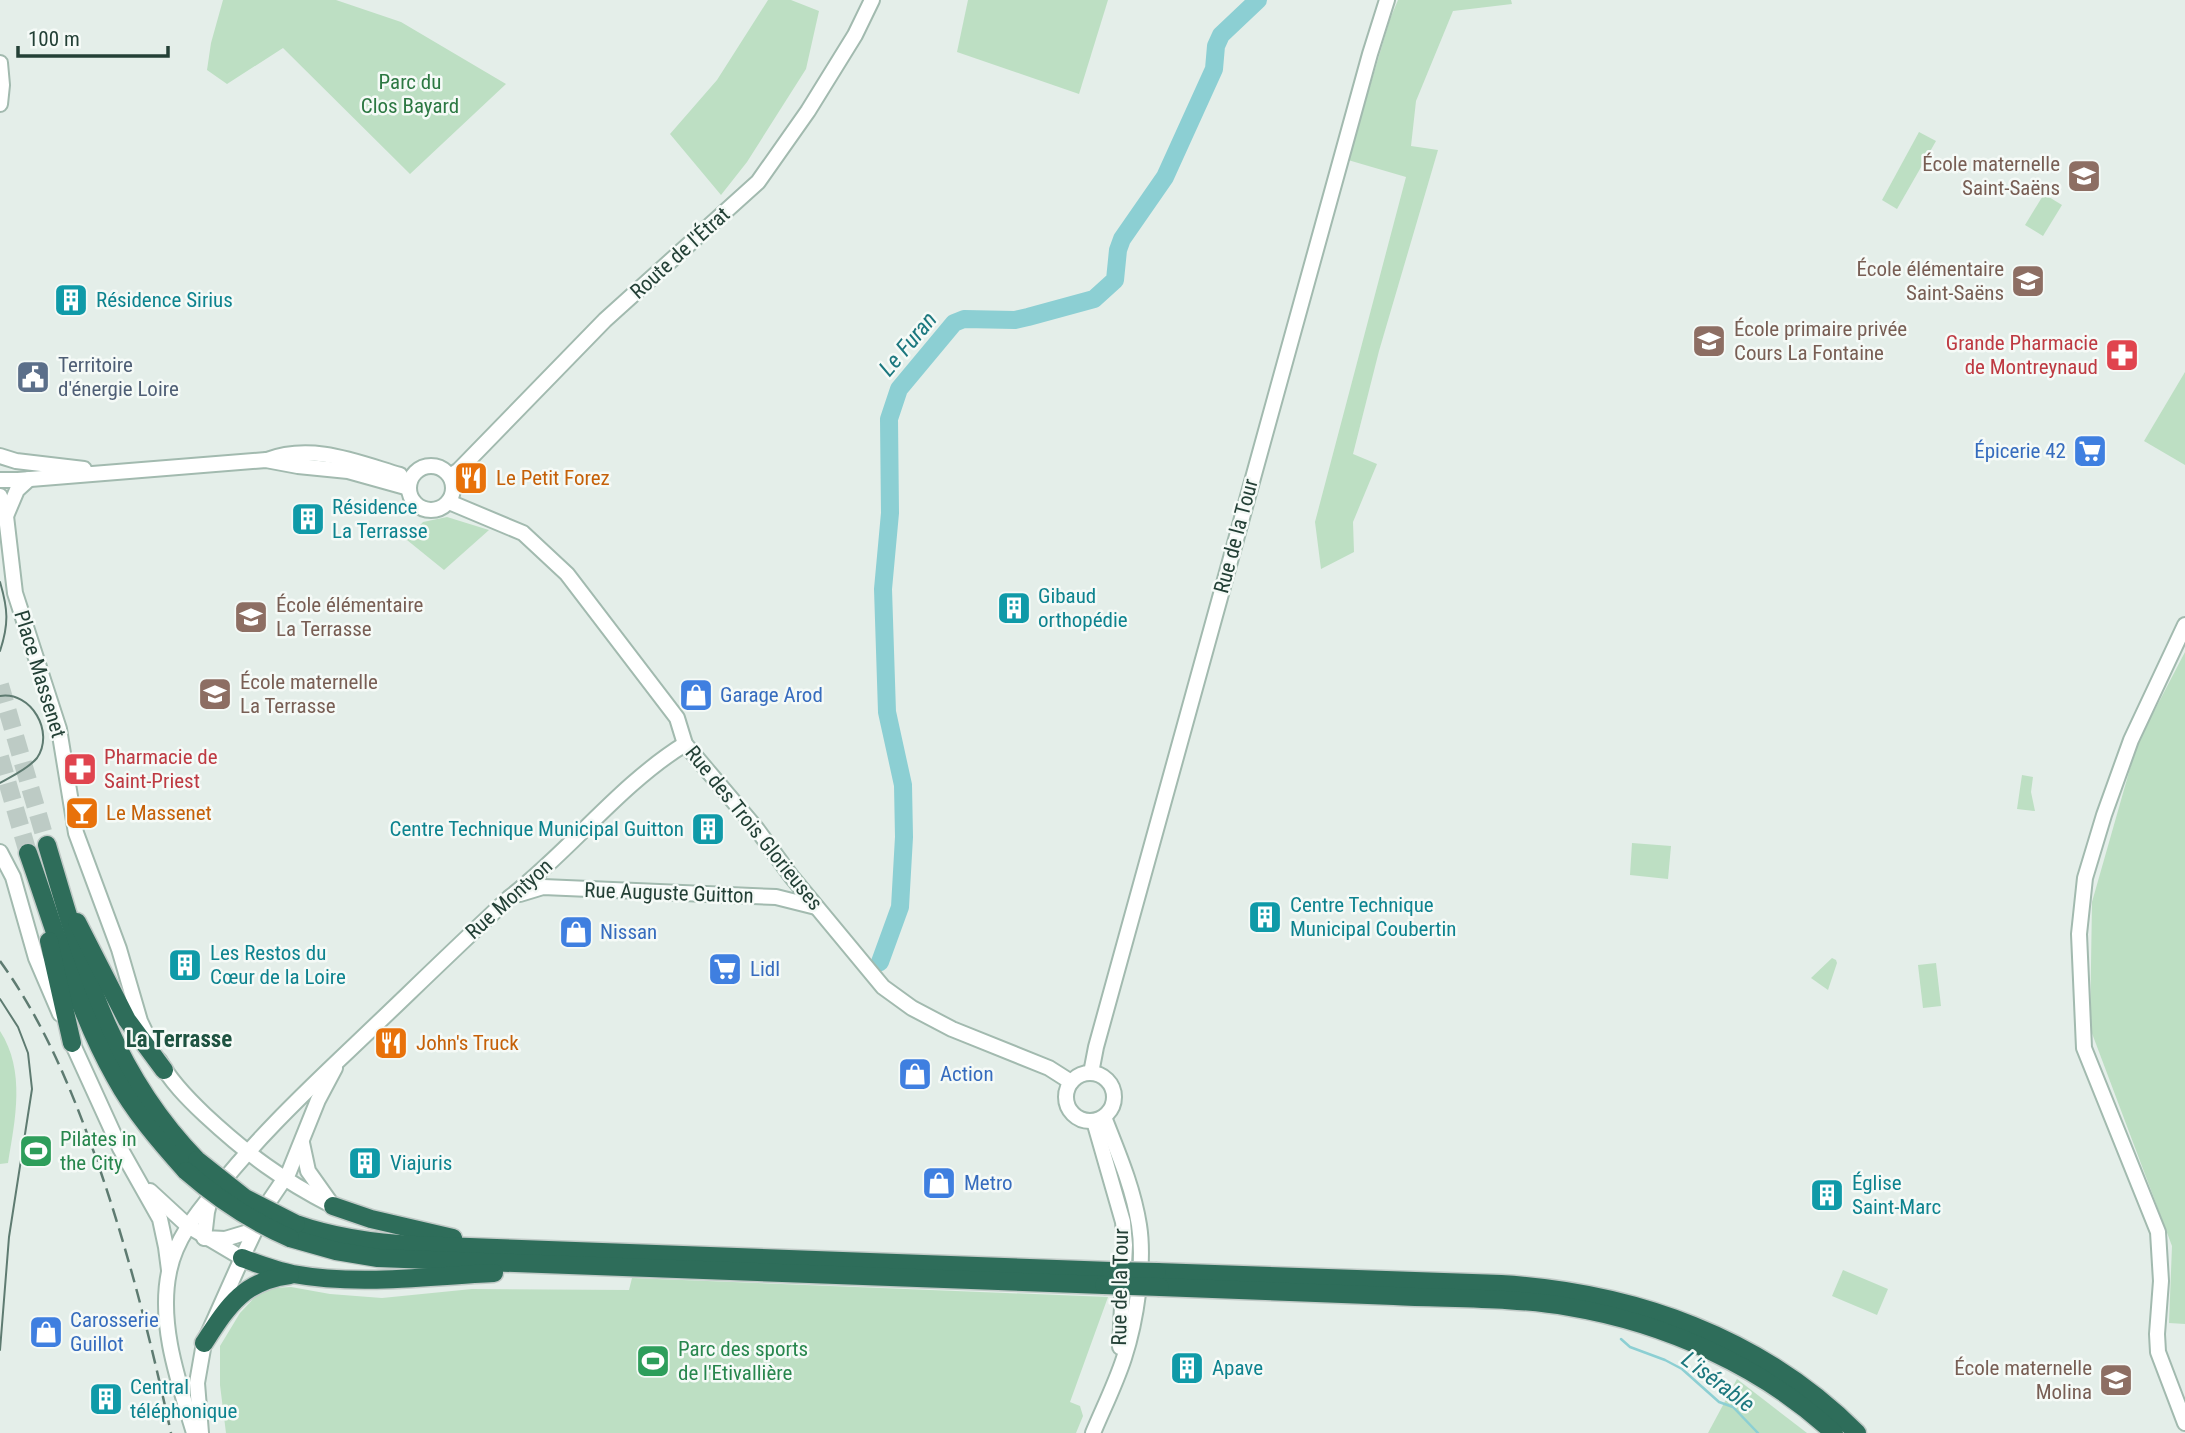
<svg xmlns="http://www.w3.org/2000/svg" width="2185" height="1433" font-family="'Roboto Condensed',sans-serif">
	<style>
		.green { fill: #bddfc3 }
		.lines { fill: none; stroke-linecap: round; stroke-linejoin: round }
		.stream { stroke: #8ccfd3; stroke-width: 2.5 }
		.river { stroke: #8ccfd3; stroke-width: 18 }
		.highway-tunnel { stroke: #bdcbc5; stroke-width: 18; stroke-dasharray: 18 9; stroke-linecap: butt }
		.secondary-casing { stroke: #a2baaf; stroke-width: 18 }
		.highway-casing { stroke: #c1cac7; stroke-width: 21 }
		.secondary { stroke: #fff; stroke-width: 14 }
		.highway { stroke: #2e6d5a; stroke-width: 18 }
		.tram { stroke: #5e7b71; stroke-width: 2 }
		.rail { stroke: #5e7b71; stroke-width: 2.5; stroke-dasharray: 14 7; stroke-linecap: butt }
		.highway-bridge-casing { stroke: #c1cac7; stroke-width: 21; stroke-linecap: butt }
		.highway-bridge { stroke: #2e6d5a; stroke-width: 18 }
		.labels { text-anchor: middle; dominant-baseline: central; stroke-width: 5; stroke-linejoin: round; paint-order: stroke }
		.park-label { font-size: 21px; fill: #2c7842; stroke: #f5faf7 }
		.education-label { font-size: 21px; fill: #785e54; stroke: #f5faf7; text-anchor: end }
		.street-label { font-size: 21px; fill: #234036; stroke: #f5faf7 }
		.culture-label { font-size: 21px; fill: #0d838f; stroke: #f5faf7; text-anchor: start }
		.health-label { font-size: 21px; fill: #be3a42; stroke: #f5faf7; text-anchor: end }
		.service-label { font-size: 21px; fill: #4e5e75; stroke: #f5faf7; text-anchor: start }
		.shop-label { font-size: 21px; fill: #366cbe; stroke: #f5faf7; text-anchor: start }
		.food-label { font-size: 21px; fill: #c56008; stroke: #f5faf7; text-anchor: start }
		.leisure-label { font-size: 21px; fill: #27864d; stroke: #f5faf7; text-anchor: start }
		.water-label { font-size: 23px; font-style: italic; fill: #1b777e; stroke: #f5faf7 }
		.neighbourhood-label { font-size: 23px; font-weight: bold; fill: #1e5341; stroke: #f5faf7 }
	</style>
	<rect width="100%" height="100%" fill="#e4eee9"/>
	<g class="green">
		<polygon points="223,0 336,0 401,22 506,84 410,174 283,48 227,84 207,70 211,43"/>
		<polygon points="768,0 791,0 819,11 806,69 747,162 721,195 670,134 717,80"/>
		<polygon points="968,0 1108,0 1079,94 957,52"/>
		<polygon points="1398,0 1511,0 1512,4 1453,11 1416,101 1411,146 1438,150 1379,351 1353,454 1377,464 1353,522 1354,552 1321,569 1315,522 1406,177 1348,160 1390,19"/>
		<polygon points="1919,132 1936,141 1897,209 1882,200"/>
		<polygon points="2044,194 2062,205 2043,236 2025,225"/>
		<polygon points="2185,372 2185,465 2144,441"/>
		<polygon points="447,517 489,530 444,570 407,540 423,522"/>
		<polygon points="2185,652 2185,1324 2169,1323 2172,1246 2090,1028 2092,902 2137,744"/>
		<polygon points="2022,775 2033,777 2031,792 2035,811 2017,809"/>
		<polygon points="1632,843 1671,846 1668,879 1630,875"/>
		<polygon points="1832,958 1836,960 1837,963 1828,990 1811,978"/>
		<polygon points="1936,963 1941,1006 1923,1008 1918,965"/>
		<path d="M0,1031C26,1071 15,1120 8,1163L0,1164Z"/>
		<polygon points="1843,1270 1888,1289 1877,1315 1832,1296"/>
		<polygon points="632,1278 1108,1297 1070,1402 1080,1406 1083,1416 1076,1433 226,1433 220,1385 220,1346 240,1313 256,1296 274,1288 291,1287 330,1294 382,1298 472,1289 629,1290"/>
		<polygon points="1737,1379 1807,1433 1708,1433"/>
	</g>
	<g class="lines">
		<polyline class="stream" points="1621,1339 1630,1347 1665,1360 1682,1369 1719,1402 1733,1407 1758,1433"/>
		<polyline class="river" points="880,962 900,907 904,837 903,785 887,712 883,589 890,513 889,419 899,389 954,323 964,319 1015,320 1028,317 1094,299 1115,280 1118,250 1122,239 1165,177 1214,69 1216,46 1221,35 1258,0"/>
		<g class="highway-tunnel">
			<polyline points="0,685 47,845"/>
			<polyline points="0,757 28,853"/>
		</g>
		<g class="secondary-casing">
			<g id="secondary">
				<polyline points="0,63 2,85 0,104"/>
				<polyline points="0,456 16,461 84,469"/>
				<path d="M267,460C312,443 356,462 400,475"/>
				<circle cx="431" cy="488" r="22"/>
				<polyline points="450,476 459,470 605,320 758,182 808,111 855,35 872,0"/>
				<polyline points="0,480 18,480 266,460 298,466 348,471 409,488"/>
				<polyline points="0,496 6,516 15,593 59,729 76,833 119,949 140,1021 150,1042"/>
				<polyline points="449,502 523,533 567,574 677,718 685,744 756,828 791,876 883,987 912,1008 952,1029 1049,1068 1071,1082"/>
				<polyline points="6,516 17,490 29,479"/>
				<polyline points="2185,625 2131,740 2104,815 2085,878 2079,934 2084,1048 2158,1232 2161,1281 2157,1334 2158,1352 2185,1423"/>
				<polyline points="0,852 13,877 36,958 60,1014"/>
				<polyline points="520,894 543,887 776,897 816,907"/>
				<polyline points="69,1036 120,1148 160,1219 166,1247 169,1270"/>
				<path d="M159,1060C170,1081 188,1099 205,1115C247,1154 282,1180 333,1206"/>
				<circle cx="1090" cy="1097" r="24"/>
				<polyline points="1091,1073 1096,1047 1370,54 1387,0"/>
				<polyline points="1094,1121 1123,1222 1125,1245 1120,1347"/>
				<polyline points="302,1143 308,1171 330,1202"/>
				<polyline points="150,1191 188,1226 242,1258"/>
				<polyline points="210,1200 207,1212 204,1238 225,1239 255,1230"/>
				<path d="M194,1433C179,1383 158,1325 169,1272C175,1240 196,1214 216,1190C254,1142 296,1101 340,1059C396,1006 452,951 509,898C570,851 619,785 685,744"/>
				<polyline points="201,1433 197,1383 204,1343 242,1258 268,1203 289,1172 318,1100 335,1068"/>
				<path d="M1093,1433C1103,1409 1116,1383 1124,1358C1136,1322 1145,1263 1139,1225C1133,1187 1118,1153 1104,1117"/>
			</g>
		</g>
		<g class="highway-casing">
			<g id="highway">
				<path d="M47,845C82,962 108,1069 197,1160"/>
				<path d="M28,853C54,926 77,1010 115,1077C134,1112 160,1142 186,1171"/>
				<polyline points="77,922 127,1020 164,1070"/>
				<polyline points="49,941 72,1043"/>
				<polyline points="333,1206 371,1219 453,1238"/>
				<path d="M296,1224C336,1238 374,1243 416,1245L1111,1271"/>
				<polyline points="290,1238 336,1251 378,1258 1104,1285"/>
				<path d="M242,1258C258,1264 276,1271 293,1274C359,1286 428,1276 494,1273"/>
				<path d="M1157,1272L1501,1284C1633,1292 1762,1337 1857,1433"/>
				<path d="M1160,1287C1238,1290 1316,1293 1394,1296C1450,1299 1513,1297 1569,1307C1665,1323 1762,1366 1834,1433"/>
				<path d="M204,1343C228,1306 243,1281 290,1275"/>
			</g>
		</g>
		<use href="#secondary" class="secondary"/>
		<use href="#highway" class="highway"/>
		<g class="tram">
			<path d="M0,582C8,609 9,624 0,651"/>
			<path d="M0,696C31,691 55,732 37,758C28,769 12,776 0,783"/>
			<polyline points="0,999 18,1027 28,1053 32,1089 9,1237 0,1350"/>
		</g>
		<path class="rail" d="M0,961C44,1022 72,1090 97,1161C128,1250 151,1341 171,1433"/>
		<g class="highway-bridge-casing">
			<g id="highway-bridge">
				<polyline points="197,1160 245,1198 296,1224"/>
				<path d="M186,1171C218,1199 251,1221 290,1238"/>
				<polyline points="1111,1271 1157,1272"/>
				<polyline points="1104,1285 1160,1287"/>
			</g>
		</g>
		<use href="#highway-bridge" class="highway-bridge"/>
	</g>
	<defs>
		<g id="school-square" transform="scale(1.75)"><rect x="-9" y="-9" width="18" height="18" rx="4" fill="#8d6e63" stroke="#f5faf7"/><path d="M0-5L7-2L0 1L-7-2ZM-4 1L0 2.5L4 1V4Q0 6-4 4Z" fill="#fff"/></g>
		<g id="building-square" transform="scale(1.75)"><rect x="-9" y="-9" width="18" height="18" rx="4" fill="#0f9aa8" stroke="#f5faf7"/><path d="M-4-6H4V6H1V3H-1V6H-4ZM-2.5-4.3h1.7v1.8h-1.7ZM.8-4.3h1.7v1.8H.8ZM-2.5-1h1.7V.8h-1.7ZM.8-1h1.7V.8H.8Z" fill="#fff"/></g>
		<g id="pharmacy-square" transform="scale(1.75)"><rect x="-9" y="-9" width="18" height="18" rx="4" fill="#e0444e" stroke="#f5faf7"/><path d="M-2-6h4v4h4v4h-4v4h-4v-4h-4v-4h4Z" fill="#fff"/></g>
		<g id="civic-square" transform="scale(1.75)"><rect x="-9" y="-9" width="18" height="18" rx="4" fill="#5c6f8a" stroke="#f5faf7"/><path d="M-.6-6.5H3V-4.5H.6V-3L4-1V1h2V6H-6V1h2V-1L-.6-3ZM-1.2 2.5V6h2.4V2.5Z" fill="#fff"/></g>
		<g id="supermarket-square" transform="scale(1.75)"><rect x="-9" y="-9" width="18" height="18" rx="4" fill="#3f7fe0" stroke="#f5faf7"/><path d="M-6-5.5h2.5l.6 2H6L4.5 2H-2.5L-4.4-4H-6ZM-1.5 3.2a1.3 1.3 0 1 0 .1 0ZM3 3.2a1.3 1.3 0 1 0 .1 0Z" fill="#fff"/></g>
		<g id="restaurant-square" transform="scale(1.75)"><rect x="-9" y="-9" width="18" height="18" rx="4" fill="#e8710a" stroke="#f5faf7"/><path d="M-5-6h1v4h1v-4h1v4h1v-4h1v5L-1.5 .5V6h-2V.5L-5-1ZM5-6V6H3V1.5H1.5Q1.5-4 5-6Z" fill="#fff"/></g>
		<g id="shop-square" transform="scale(1.75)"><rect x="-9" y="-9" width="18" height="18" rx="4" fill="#3f7fe0" stroke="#f5faf7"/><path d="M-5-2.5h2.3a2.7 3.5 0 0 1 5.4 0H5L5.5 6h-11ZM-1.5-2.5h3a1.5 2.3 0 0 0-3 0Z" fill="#fff"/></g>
		<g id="bar-square" transform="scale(1.75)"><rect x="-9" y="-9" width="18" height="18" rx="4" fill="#e8710a" stroke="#f5faf7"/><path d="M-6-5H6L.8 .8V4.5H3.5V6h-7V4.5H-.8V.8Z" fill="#fff"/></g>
		<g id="stadium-square" transform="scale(1.75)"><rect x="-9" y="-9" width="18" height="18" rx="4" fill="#2e9e5b" stroke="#f5faf7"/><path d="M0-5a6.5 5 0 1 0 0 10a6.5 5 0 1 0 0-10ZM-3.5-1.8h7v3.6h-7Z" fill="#fff"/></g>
	</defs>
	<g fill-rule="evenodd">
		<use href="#school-square" x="2084" y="176"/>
		<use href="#school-square" x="2028" y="281"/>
		<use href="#building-square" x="71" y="300"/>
		<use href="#school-square" x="1709" y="341"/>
		<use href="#pharmacy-square" x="2122" y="355"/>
		<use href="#civic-square" x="33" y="377"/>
		<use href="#supermarket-square" x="2090" y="451"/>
		<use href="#restaurant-square" x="471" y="478"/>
		<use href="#building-square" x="308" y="519"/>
		<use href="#building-square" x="1014" y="608"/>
		<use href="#school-square" x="251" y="617"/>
		<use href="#school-square" x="215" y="694"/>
		<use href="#shop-square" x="696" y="695"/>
		<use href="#pharmacy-square" x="80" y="769"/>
		<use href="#bar-square" x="82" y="813"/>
		<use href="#building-square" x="708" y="829"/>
		<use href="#building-square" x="1265" y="917"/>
		<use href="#shop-square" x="576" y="932"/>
		<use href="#building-square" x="185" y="965"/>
		<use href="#supermarket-square" x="725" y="969"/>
		<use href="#restaurant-square" x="391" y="1043"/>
		<use href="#shop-square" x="915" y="1074"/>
		<use href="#stadium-square" x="36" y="1151"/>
		<use href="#building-square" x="365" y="1163"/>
		<use href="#shop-square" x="939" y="1183"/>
		<use href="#building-square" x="1827" y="1195"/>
		<use href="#shop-square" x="46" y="1332"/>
		<use href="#stadium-square" x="653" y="1361"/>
		<use href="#building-square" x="1187" y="1368"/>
		<use href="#school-square" x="2116" y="1380"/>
		<use href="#building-square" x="106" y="1399"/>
	</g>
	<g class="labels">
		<g class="park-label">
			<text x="410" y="82">Parc du<tspan x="410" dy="24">Clos Bayard</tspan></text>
		</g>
		<g class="education-label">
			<text x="2060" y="164">École maternelle<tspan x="2060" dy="24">Saint-Saëns</tspan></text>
			<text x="2004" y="269">École élémentaire<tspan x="2004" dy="24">Saint-Saëns</tspan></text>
			<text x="1734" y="329" text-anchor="start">École primaire privée<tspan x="1734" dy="24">Cours La Fontaine</tspan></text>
			<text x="276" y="605" text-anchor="start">École élémentaire<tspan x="276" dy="24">La Terrasse</tspan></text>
			<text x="240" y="682" text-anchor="start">École maternelle<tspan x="240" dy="24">La Terrasse</tspan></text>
			<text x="2092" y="1368">École maternelle<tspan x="2092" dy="24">Molina</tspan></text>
		</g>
		<g class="street-label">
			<text transform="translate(680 253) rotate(-42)">Route de l'Étrat</text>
			<text transform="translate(1236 536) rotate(-75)">Rue de la Tour</text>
			<text transform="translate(40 674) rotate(73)">Place Massenet</text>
			<text transform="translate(754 828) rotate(51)">Rue des Trois Glorieuses</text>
			<text transform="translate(669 893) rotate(2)">Rue Auguste Guitton</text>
			<text transform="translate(509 899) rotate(-42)">Rue Montyon</text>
			<text transform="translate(1120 1287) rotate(-89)">Rue de la Tour</text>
		</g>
		<g class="culture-label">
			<text x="96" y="300">Résidence Sirius</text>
			<text x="332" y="507">Résidence<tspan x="332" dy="24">La Terrasse</tspan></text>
			<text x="1038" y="596">Gibaud<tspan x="1038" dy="24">orthopédie</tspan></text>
			<text x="684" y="829" text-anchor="end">Centre Technique Municipal Guitton</text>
			<text x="1290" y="905">Centre Technique<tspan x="1290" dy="24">Municipal Coubertin</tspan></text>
			<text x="210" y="953">Les Restos du<tspan x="210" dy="24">Cœur de la Loire</tspan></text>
			<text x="390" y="1163">Viajuris</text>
			<text x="1852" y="1183">Église<tspan x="1852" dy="24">Saint-Marc</tspan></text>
			<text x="1212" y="1368">Apave</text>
			<text x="130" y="1387">Central<tspan x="130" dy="24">téléphonique</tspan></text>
		</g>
		<g class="health-label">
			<text x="2098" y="343">Grande Pharmacie<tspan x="2098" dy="24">de Montreynaud</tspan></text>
			<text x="104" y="757" text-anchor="start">Pharmacie de<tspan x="104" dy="24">Saint-Priest</tspan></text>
		</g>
		<g class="service-label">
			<text x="58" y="365">Territoire<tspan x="58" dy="24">d'énergie Loire</tspan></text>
		</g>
		<g class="shop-label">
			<text x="2066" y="451" text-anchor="end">Épicerie 42</text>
			<text x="720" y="695">Garage Arod</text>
			<text x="600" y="932">Nissan</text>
			<text x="750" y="969">Lidl</text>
			<text x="940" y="1074">Action</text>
			<text x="964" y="1183">Metro</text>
			<text x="70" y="1320">Carosserie<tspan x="70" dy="24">Guillot</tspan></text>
		</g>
		<g class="food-label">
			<text x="496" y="478">Le Petit Forez</text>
			<text x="106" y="813">Le Massenet</text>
			<text x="416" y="1043">John's Truck</text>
		</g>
		<g class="leisure-label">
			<text x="60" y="1139">Pilates in<tspan x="60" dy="24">the City</tspan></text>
			<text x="678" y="1349">Parc des sports<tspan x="678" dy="24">de l'Etivallière</tspan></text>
		</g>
		<g class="water-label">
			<text transform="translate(908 344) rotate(-50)">Le Furan</text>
			<text transform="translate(1718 1382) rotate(37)">L'isérable</text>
		</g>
		<g class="neighbourhood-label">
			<text x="179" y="1039">La Terrasse</text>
		</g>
	</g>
	<path d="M18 46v10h150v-10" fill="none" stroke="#234036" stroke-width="3.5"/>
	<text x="28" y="46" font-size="21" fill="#234036" stroke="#f5faf7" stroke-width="5" paint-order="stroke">100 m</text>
</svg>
